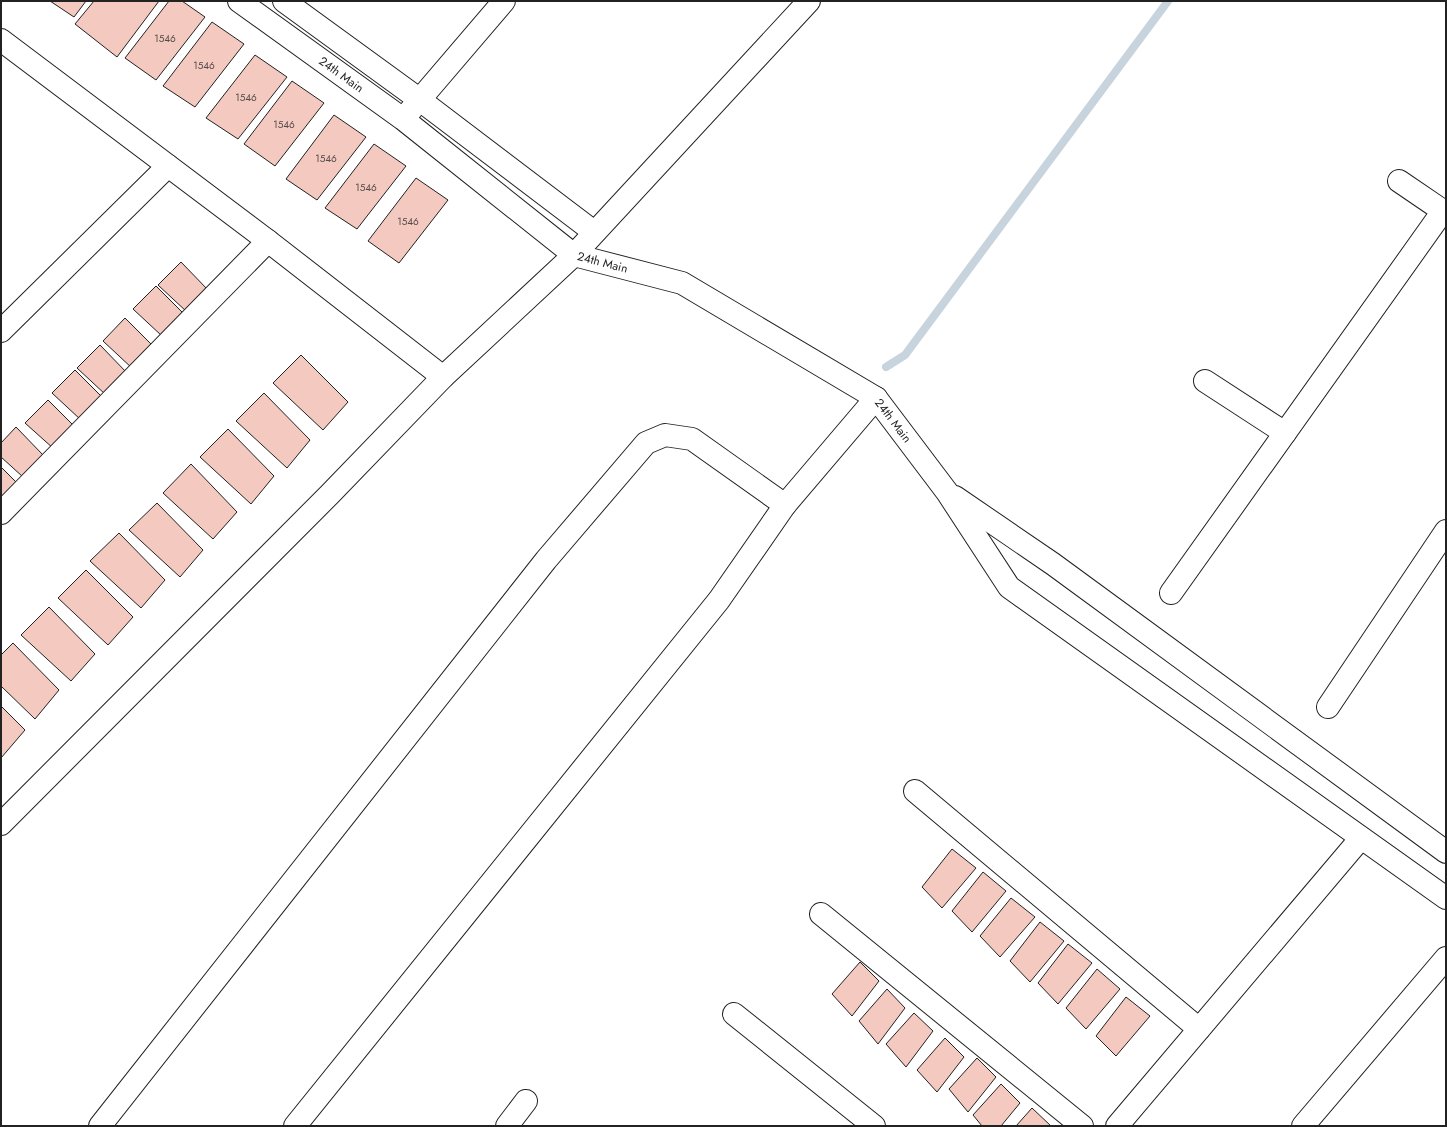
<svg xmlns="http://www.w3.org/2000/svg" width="1447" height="1127" font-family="Jost,sans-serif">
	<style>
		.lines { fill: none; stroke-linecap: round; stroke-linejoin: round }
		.stream { stroke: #c7d3dd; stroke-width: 8 }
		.building { fill: #f3c9c0; stroke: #222 }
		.minor-casing { stroke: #222; stroke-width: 24 }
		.minor { stroke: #fff; stroke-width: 22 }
		.labels { text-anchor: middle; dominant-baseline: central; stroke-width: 3; stroke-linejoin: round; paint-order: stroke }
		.number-label { font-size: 10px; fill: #564c4a }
		.street-label { font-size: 12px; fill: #222; stroke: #fff }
	</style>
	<rect width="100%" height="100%" fill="#fff"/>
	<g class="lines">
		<polyline class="stream" points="886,367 905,355 1168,1"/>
	</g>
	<g class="building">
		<polygon points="50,1 86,1 74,17"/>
		<polygon points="94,1 159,1 117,57 75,24"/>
		<polygon points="169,1 182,1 205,17 156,80 125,58"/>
		<polygon points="212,22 244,44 195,107 163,86"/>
		<polygon points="255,55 287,77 238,139 206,118"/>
		<polygon points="292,81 324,103 275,166 244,144"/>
		<polygon points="334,115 366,137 317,200 286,179"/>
		<polygon points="374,144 406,166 357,229 325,208"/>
		<polygon points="416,178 448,200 399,263 368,241"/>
		<polygon points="181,262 209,291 187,312 158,285"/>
		<polygon points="156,286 184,314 162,336 133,309"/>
		<polygon points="125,318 154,347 133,369 103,341"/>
		<polygon points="100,345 128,374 106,395 77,368"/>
		<polygon points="301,355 348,402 323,430 273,383"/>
		<polygon points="75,370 103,398 81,420 52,393"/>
		<polygon points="264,393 310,440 287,468 236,421"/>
		<polygon points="48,400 76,428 54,449 25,423"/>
		<polygon points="16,427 44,456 23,477 1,457 1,443"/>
		<polygon points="228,429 274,476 251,504 200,457"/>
		<polygon points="191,464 237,512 213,539 163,493"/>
		<polygon points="1,467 17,483 1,498"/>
		<polygon points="157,503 203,550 180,577 129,530"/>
		<polygon points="119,533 165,580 141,608 90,561"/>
		<polygon points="86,570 133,617 108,645 58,598"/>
		<polygon points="49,607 95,654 71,681 21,635"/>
		<polygon points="13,643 59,690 35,719 1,686 1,655"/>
		<polygon points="1,706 25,730 1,758"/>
		<polygon points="952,849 976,868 942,908 922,887"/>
		<polygon points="983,872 1006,891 972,932 952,911"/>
		<polygon points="1011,898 1035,917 1000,957 980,936"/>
		<polygon points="1040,922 1064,941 1030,982 1010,961"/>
		<polygon points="1068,944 1092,963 1058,1004 1038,983"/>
		<polygon points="860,962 879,981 852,1016 832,994"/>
		<polygon points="1097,969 1120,989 1086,1029 1066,1008"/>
		<polygon points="887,989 905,1008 878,1044 859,1021"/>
		<polygon points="1126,997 1150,1016 1116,1056 1096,1036"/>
		<polygon points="914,1013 933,1031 906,1067 886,1044"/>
		<polygon points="945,1038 964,1057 937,1092 917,1070"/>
		<polygon points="977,1058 996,1077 968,1112 949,1089"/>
		<polygon points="1001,1084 1020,1103 1001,1126 982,1126 973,1115"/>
		<polygon points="1032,1108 1051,1126 1016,1126"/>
	</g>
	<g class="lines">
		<g class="minor-casing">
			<g id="minor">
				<path id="s1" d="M239,1L403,119L574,255L682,283L876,398L947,492L1009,587L1446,898"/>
				<polyline points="284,1 420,100 594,232"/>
				<polyline points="1,40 268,241 443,377"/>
				<polyline points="410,111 504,1"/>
				<polyline points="1399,181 1446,213"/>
				<polyline points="1,331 168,166"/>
				<polyline points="1205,381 1285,433"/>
				<polyline points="955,497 1053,564 1446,852"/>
				<polyline points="1,513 268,241"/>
				<polyline points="1171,593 1443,211"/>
				<polyline points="1328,707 1446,531"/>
				<polyline points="915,791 1199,1029"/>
				<polyline points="1,824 330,494 443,377 574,255 809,1"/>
				<polyline points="821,914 1082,1126"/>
				<polyline points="734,1014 874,1126"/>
				<polyline points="100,1126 546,560 646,443 665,435 692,439 785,505"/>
				<polyline points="295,1126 719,600 785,505 876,398"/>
				<polyline points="507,1126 526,1101"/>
				<polyline points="1117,1126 1361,838"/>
				<polyline points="1303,1126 1446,958"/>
			</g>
		</g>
		<use href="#minor" class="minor"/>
	</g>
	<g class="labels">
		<g class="number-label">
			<text x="165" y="38">1546</text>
			<text x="204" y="65">1546</text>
			<text x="246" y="97">1546</text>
			<text x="284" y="124">1546</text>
			<text x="326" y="158">1546</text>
			<text x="366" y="187">1546</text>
			<text x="408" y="221">1546</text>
		</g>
		<g class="street-label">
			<text stroke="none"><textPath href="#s1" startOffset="126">24th Main</textPath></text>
			<text stroke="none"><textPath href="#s1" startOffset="450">24th Main</textPath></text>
			<text stroke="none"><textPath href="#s1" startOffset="786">24th Main</textPath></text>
		</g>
	</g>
	<rect width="1447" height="1127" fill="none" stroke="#222222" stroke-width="4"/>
</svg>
